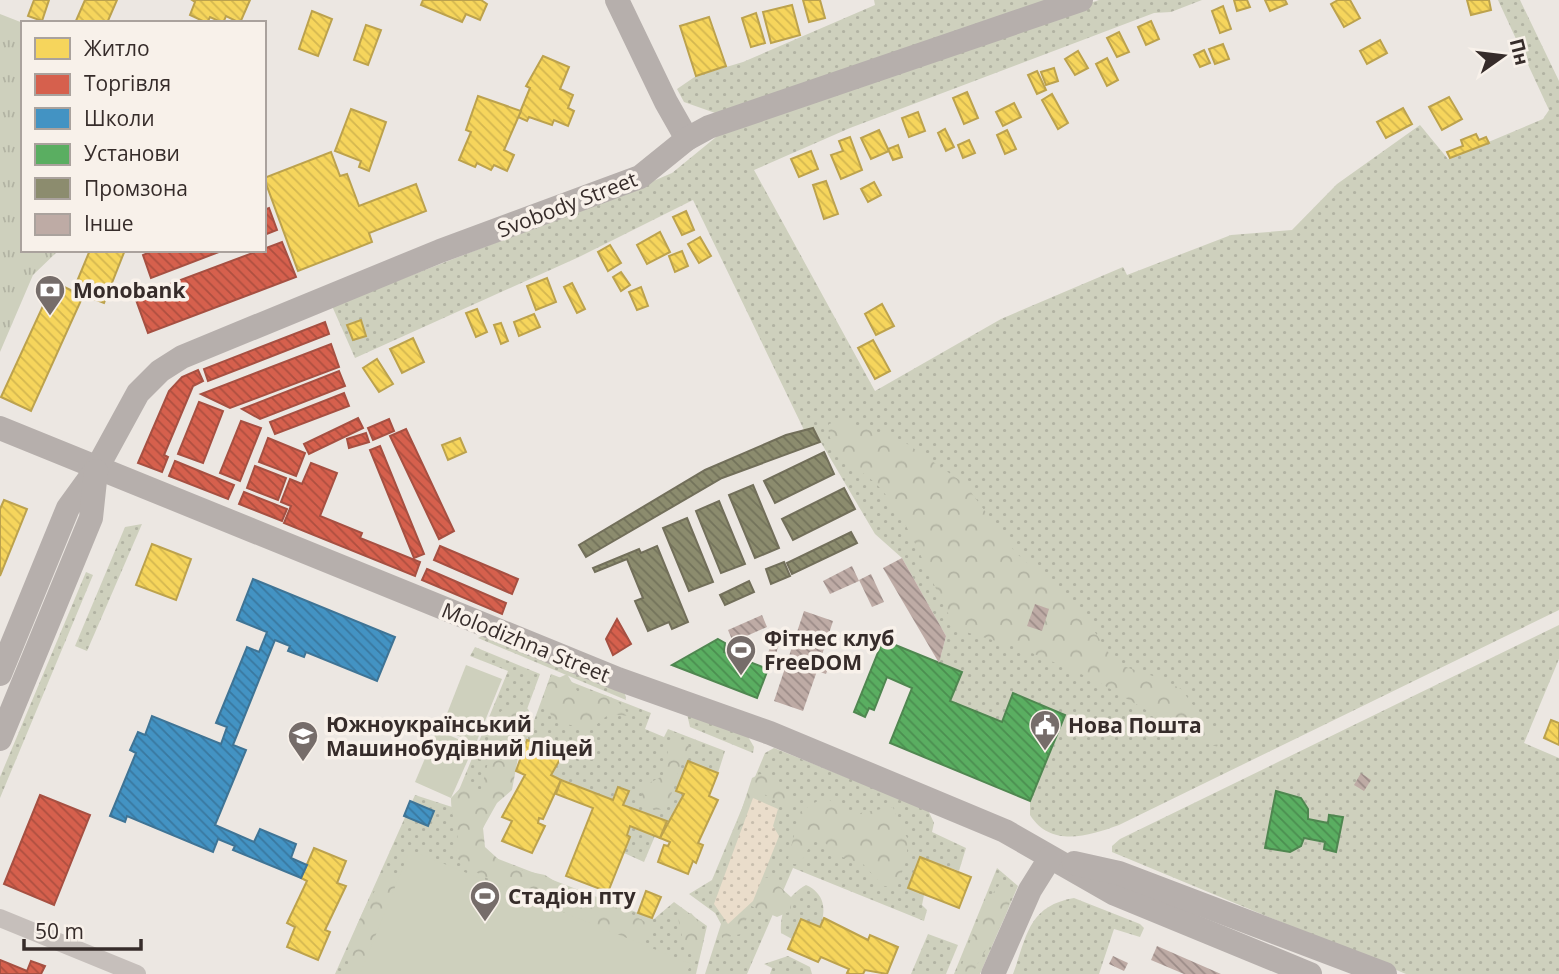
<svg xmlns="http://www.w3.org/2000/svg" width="1559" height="974" font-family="'Open Sans',sans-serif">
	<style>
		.grass { fill: url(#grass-dots) }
		.forest { fill: url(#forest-crowns) }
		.sand { fill: url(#sand-dots) }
		.park { fill: url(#park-tufts) }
		.garden { fill: #ced0bd }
		.homes { fill: url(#homes-back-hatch); stroke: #bca24d; stroke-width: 2 }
		.shops { fill: url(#shops-back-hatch); stroke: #a65042; stroke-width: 2 }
		.schools { fill: url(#schools-back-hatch); stroke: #3f7495; stroke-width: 2 }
		.public { fill: url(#public-back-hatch); stroke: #4f8750; stroke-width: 2 }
		.industry { fill: url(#industry-back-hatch); stroke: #726f5a; stroke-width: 2 }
		.building { fill: url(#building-back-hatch) }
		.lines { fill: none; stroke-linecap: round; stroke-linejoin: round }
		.street { stroke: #c6bfbb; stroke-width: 18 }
		.secondary { stroke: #b6afac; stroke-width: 24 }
		.labels { text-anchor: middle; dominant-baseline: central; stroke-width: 7; stroke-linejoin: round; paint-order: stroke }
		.street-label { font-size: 21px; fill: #362c2a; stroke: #f8f1ea }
		.poi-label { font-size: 21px; font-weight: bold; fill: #362c2a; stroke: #f8f1ea; text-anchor: start }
	</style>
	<defs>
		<pattern id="grass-dots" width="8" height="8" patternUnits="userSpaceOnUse" patternTransform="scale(1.75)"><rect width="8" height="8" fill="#ced0bd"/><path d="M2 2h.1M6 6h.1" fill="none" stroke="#b2b3a3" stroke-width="1.8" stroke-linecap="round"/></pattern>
		<pattern id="forest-crowns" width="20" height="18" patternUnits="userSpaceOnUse" patternTransform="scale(1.75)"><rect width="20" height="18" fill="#ced0bd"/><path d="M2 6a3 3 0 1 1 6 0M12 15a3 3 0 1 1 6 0" fill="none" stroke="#b2b3a3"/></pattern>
		<pattern id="sand-dots" width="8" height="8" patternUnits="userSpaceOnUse" patternTransform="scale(1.75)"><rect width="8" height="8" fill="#eaddcb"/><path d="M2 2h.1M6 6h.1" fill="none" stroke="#c9beae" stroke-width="1.8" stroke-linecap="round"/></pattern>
		<pattern id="park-tufts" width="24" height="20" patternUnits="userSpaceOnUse" patternTransform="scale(1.75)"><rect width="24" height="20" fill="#ced0bd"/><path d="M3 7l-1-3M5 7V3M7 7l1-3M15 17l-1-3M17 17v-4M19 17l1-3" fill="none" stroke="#b2b3a3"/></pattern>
		<pattern id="homes-back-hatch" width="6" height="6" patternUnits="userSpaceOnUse" patternTransform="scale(1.75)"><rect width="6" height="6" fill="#f6d55c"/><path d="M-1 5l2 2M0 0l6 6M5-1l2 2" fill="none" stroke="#d4b750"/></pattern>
		<pattern id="shops-back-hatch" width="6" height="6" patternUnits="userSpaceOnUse" patternTransform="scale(1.75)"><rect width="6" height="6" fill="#d6604d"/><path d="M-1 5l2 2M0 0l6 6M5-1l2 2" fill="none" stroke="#ae4f40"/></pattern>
		<pattern id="schools-back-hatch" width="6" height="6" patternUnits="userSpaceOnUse" patternTransform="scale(1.75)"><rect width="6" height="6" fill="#4393c3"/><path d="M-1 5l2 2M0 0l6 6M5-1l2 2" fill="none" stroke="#39789f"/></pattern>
		<pattern id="public-back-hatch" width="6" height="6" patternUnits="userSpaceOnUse" patternTransform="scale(1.75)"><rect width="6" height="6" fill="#5aae61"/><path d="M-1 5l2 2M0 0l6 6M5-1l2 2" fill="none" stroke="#4b8e50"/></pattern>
		<pattern id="industry-back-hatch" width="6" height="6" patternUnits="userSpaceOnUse" patternTransform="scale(1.75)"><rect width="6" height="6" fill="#8c8c6e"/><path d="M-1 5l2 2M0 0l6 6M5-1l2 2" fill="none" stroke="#73735b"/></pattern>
		<pattern id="building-back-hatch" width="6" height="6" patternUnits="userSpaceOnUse" patternTransform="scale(1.75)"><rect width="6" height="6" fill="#beaba5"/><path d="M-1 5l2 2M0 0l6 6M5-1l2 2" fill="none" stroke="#9b8b87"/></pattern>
	</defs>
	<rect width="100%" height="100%" fill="#ece7e2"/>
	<g class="grass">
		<polygon points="874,0 1051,0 718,114 684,102 677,89 696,76 743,62 875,5"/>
		<path d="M1099,0H1202L1171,12L1154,13L850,128L754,170L875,391L1001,319L1123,267L1127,275L1231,235L1292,230L1337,184L1420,125L1448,159L1543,119L1549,110L1498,0H1520L1559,81V610L1119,825C1089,836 1051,848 1030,815V801L1065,715L1014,693L1002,722L950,701L962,672L939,663L946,636L902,558L875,534L813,429L804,430L693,200L579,257L355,358L332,306L644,185L672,173L721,133L897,67Z"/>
		<polygon points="142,524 87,651 75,646 125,527"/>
		<polygon points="86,572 93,575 0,798 0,777"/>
		<polygon points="1559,625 1559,659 1524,743 1559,758 1559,974 1406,974 1112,852 1112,846 1120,839"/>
		<polygon points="491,631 624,688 626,700 478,638"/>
		<polygon points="475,647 540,674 475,850 654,919 674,902 707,926 696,974 335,974 415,795 452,807 508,671 470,656"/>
		<polygon points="551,674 651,713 645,729 664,737 668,729 725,751 718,773 689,762 677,791 684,794 670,823 623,805 628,790 618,787 613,800 551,775 563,754 527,740"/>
		<polygon points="687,714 747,735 754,747 753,753 690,727"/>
		<polygon points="774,748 928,810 934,823 932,832 966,848 959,871 920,857 908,888 924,895 922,905 927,910 924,921 793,868 747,974 705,974 721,924 715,913 689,894 712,880 765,753"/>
		<polygon points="630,826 655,836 644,862 624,853"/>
		<polygon points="997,868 1018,886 980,974 954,974"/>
		<path d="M806,885C824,893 827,909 820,927L801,919L792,939L781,933C780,911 787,896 806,885Z"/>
		<path d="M1074,898L1140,924L1144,928L1140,937L1114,929L1099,974H1013C1027,936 1028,906 1074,898Z"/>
		<polygon points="928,934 958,945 946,974 911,974"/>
		<polygon points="788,956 810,967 812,974 770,974 772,968 764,964"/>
	</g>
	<g class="forest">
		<path d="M840,420L903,441L965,484L1015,552L1079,608L1112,658L1120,665L1162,679L1181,689L1219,740L1217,747L1192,737L1095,680L1025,650L966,632L955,626C928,580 915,528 880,488C864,469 824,453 829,424Z"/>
		<path d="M567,674L579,694C600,691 619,696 629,716L609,714L591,729L555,722C547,709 543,697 548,683Z"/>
		<path d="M520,704L528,709L537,726L520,747L512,790L497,803L483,828L485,847L507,867L545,875L570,891L616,905L652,926L647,938L635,944L482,876L455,857C463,829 451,825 451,798L465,783L471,792L481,790L501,711Z"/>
		<polygon points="674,739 686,740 690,749 680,766 668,805 665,809 655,810 643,802 641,787 663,776 670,741"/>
		<path d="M760,774C775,779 788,786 792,801L784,806L764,794L734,867L727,861L728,851L752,778Z"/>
		<path d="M824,797L855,814L893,807L899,825L908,839C907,857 905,873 893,887L883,886L863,864L839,856L821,839L812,842L800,864H790L788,859L800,812Z"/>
		<path d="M391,873L396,874L406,890L373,971L350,972C340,952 372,884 391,873Z"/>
		<polygon points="755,876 770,878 791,897 791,911 777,917 751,906 741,934 722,938 721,924 737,909"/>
		<path d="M1001,883L1010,887C1015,916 983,948 973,974H959C969,945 980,906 1001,883Z"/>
		<path d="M691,913C703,925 706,938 700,954H686L678,918Z"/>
	</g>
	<polygon class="sand" points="753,798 778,809 773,826 779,836 753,901 728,924 714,904"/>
	<polygon class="park" points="0,14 23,23 23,250 59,250 33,275 0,352"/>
	<g class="garden">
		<polygon points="466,665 502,679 476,743 441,729"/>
		<polygon points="437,730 474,746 451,798 415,782"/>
		<polygon points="410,850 691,964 686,974 360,974"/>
	</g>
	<g class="homes">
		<polygon points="34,0 49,0 42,21 28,16"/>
		<polygon points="85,0 117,0 107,23 75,23"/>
		<polygon points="192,0 250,0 240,23 226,16 223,23 210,17 207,23 190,15 195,2"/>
		<polygon points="423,0 481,0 487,4 480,20 466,14 462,22 421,5"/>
		<polygon points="803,0 820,0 825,18 809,22"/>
		<polygon points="1234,0 1247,0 1250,7 1237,11"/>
		<polygon points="1265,0 1285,0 1287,4 1270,11"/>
		<polygon points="1338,0 1350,0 1360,18 1344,27 1331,4"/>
		<polygon points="1467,0 1489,0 1491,10 1471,15"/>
		<polygon points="792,5 800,35 771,43 763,12"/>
		<polygon points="1223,6 1231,29 1220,33 1212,11"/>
		<polygon points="312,11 332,19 318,56 299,49"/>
		<polygon points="756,13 765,43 751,47 742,18"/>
		<polygon points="709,17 726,66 696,76 680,26"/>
		<polygon points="1151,21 1159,39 1146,45 1138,27"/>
		<polygon points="366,25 381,30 368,65 354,60"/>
		<polygon points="1119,32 1129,52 1117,57 1107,38"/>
		<polygon points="1380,40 1387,53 1367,64 1360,51"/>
		<polygon points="1223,44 1229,59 1215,64 1209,49"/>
		<polygon points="1204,50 1210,63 1200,67 1194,55"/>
		<polygon points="1078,51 1088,68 1075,75 1065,59"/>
		<polygon points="543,56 569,67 560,89 573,95 568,108 574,111 568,126 554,120 552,125 529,117 527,121 518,117 530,88 526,86"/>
		<polygon points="1107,58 1118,80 1107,86 1096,64"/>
		<polygon points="1054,68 1058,81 1046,85 1041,72"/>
		<polygon points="1037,71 1046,90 1037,94 1028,75"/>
		<polygon points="967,92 978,118 964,124 953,98"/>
		<polygon points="1052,94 1068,123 1058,129 1042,100"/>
		<polygon points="478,96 521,111 504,150 514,155 507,171 494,165 491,170 477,163 475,167 459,160 471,132 466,130"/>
		<polygon points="1449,97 1462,119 1442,130 1429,107"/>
		<polygon points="1014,103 1021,117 1003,126 996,112"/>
		<polygon points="1403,108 1412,124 1386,138 1377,122"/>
		<polygon points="351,109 386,122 369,171 359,167 361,161 335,151"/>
		<polygon points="918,112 925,131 909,137 902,118"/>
		<polygon points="945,129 954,147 946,151 938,133"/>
		<polygon points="879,130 889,151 871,159 861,138"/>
		<polygon points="1007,130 1016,149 1005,154 997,135"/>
		<polygon points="1476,134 1479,140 1486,137 1489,143 1450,158 1447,152 1463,146 1461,140"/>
		<polygon points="850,137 862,170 841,179 831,155 843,151 839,141"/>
		<polygon points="969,140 975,153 963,158 958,145"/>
		<polygon points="898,145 902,157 893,160 888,149"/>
		<polygon points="811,151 818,169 799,177 791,159"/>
		<polygon points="331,152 340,176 347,174 359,206 416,184 426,211 369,233 372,242 298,271 264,178"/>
		<polygon points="826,181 838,214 824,219 813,185"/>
		<polygon points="874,182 881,195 868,202 861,189"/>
		<polygon points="686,211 694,230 682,235 673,217"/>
		<polygon points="660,232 670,252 647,264 637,245"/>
		<polygon points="700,237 711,256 699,263 688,244"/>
		<polygon points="610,245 621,263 608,271 598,252"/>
		<polygon points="90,250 125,250 104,303 73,291"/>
		<polygon points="682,251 688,266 675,272 669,256"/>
		<polygon points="621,272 630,285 621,291 613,277"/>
		<polygon points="547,278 556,302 536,310 527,286"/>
		<polygon points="54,282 83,296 31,411 1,397"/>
		<polygon points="572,283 585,309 577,313 564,287"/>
		<polygon points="641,287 648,306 637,310 629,292"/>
		<polygon points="882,304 894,326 876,335 865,314"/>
		<polygon points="477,309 487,332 476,337 466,313"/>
		<polygon points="534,314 540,327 519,336 514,322"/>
		<polygon points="361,320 366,336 353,340 347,325"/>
		<polygon points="501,323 508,341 501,344 494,325"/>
		<polygon points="413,338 424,362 402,373 390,349"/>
		<polygon points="873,340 890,371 875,379 858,348"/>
		<polygon points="377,359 393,384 379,392 363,368"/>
		<polygon points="460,438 466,452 448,460 442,445"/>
		<polygon points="4,500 27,509 0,576 0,509"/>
		<polygon points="152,544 191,559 176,600 136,585"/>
		<polygon points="1551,720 1559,723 1559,745 1544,738"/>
		<polygon points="527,740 563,754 551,775 561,780 543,819 539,818 538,823 545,826 532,853 502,841 512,821 502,817 525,775 516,771"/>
		<polygon points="688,761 718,773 709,796 718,800 698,843 703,845 696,863 693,861 688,874 658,862 664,845 668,846 670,842 660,838 684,794 676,791"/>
		<polygon points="561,780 613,800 618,787 629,791 623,805 667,821 660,838 630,826 627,835 630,837 608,892 566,876 593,808 556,794"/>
		<polygon points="314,848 346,861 337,883 346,886 325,930 330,932 318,960 287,947 295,927 287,923 307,881 301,878"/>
		<polygon points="920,857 971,877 959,908 908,888"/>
		<polygon points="646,891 661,897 652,918 638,913"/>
		<polygon points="824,918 868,940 870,935 898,947 887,974 865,970 863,974 850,974 847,973 849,969 821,957 818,962 788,949 801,919 820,927"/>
	</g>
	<g class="shops">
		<polygon points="269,208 277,230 264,235 264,210"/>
		<polygon points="282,242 296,277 148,333 135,297"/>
		<polygon points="155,250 224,250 151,278 143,255"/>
		<polygon points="325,322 329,334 208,381 204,369"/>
		<polygon points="331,344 339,367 230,408 201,394"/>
		<polygon points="198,370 203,381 193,386 164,455 168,457 162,472 138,463 169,391 182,377"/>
		<polygon points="339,371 345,386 260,419 242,409"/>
		<polygon points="344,393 349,406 275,434 270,422"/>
		<polygon points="199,402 223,411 203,463 178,454"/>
		<polygon points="358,418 363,428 309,454 304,444"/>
		<polygon points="389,419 394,431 373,440 368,428"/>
		<polygon points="241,421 261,428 240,481 220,473"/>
		<polygon points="406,429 454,531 439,539 390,436"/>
		<polygon points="366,433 369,442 349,448 347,439"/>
		<polygon points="268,438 305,453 296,476 259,462"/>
		<polygon points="380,446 424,554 414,558 370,450"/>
		<polygon points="175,461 234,485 228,499 169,476"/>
		<polygon points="311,463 337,473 320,516 362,533 360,538 420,562 415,576 284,523 291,506 281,502 290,479 302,484"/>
		<polygon points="255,466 286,478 278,500 247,488"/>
		<polygon points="244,492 287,509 282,521 239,504"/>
		<polygon points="440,546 518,579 512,594 434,560"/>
		<polygon points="427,569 506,603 502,614 422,580"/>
		<polygon points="617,619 631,644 613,655 606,639"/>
		<polygon points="40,795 90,815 54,905 4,884"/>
		<polygon points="0,960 27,971 31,961 45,966 41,974 0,974"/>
	</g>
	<g class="schools">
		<polygon points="253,579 395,637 377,681 306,652 304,657 288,651 290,646 275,640 233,745 246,750 215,825 254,842 260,829 296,844 291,858 307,865 301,878 233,850 235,846 218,839 213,852 127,816 125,822 110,816 136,753 130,750 138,732 145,735 152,716 221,744 227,727 216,723 247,647 259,652 267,632 237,620"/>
		<polygon points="410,801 434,811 428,826 404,816"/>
	</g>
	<g class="public">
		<polygon points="718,639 725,643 724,652 768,669 757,698 672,665"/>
		<polygon points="883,640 962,672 950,701 1002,722 1013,693 1065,715 1030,801 890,743 912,688 887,677 874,710 869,708 865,717 854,712"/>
		<polygon points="1276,791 1301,798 1308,809 1308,819 1328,823 1329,815 1343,817 1336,852 1324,849 1325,842 1304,838 1301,846 1290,852 1265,848"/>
	</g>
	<g class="industry">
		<polygon points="813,428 820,442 722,478 586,557 579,545 705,470 786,435"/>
		<polygon points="824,452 834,474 775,503 764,481"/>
		<polygon points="753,485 779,548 755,558 729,495"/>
		<polygon points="844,488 855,509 793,540 782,519"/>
		<polygon points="719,501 745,564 721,573 696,511"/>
		<polygon points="687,518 713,582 689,591 663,528"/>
		<polygon points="851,532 857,543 792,574 787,563"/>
		<polygon points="657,546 688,622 672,629 669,622 648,631 635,601 643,598 627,559 595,572 593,568 639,549 641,553"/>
		<polygon points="784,562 790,576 771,584 766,569"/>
		<polygon points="749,581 754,592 725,605 720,595"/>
	</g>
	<g class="building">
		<polygon points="902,558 946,636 939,663 883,568"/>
		<polygon points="852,566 859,581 830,594 823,581"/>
		<polygon points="871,574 884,602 872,607 859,580"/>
		<polygon points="1035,604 1049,609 1042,631 1027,626"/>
		<polygon points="804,611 833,621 821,658 831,661 826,674 817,671 803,711 774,701"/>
		<polygon points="762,615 767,627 733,642 728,630"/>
		<polygon points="775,635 782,637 775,656 768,653"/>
		<polygon points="1361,773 1371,780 1364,791 1354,785"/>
		<polygon points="1157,946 1221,974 1184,974 1151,960"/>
		<polygon points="1113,956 1128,963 1124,971 1109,964"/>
	</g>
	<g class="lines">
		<polyline class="street" points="0,918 137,974"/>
		<g class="secondary">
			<polyline points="617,0 666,102 687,139"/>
			<polyline points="0,428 618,679 770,733 1005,831 1115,894 1310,974"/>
			<polyline points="0,674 68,508 97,468 138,393 160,371 182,357 440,251 640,177 687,139 709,127 1081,0"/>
			<polyline points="0,739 91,518 96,471"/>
			<polyline points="1074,863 1119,873 1385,974"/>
			<polyline points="993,974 1030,890 1050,858"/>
		</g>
	</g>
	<defs>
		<g id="bank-pin" transform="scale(1.575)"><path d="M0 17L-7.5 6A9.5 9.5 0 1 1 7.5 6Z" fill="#766d6a" stroke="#f8f1ea"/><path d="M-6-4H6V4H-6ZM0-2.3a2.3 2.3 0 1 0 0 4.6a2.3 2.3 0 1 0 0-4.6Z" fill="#fff"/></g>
		<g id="stadium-pin" transform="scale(1.575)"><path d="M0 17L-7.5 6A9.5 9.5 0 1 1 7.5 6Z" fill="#766d6a" stroke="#f8f1ea"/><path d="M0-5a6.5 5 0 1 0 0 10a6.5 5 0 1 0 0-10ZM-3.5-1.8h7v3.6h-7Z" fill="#fff"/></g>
		<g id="civic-pin" transform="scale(1.575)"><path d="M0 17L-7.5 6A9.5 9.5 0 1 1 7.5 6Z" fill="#766d6a" stroke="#f8f1ea"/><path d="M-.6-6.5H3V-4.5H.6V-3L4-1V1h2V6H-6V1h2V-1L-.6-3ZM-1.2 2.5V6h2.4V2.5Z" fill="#fff"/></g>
		<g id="university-pin" transform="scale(1.575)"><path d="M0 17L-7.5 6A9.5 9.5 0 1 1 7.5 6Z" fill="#766d6a" stroke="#f8f1ea"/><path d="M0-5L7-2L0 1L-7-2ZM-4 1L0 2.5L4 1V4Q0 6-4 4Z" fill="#fff"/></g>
	</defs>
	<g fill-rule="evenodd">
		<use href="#bank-pin" x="50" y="290"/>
		<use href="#stadium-pin" x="741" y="650"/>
		<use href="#civic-pin" x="1045" y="725"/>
		<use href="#university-pin" x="303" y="736"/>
		<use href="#stadium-pin" x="485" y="896"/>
	</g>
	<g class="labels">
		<g class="street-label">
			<text transform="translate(567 204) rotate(-21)">Svobody Street</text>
			<text transform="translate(526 642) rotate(22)">Molodizhna Street</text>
		</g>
		<g class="poi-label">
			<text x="73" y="290">Monobank</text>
			<text x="764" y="638">Фітнес клуб<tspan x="764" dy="24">FreeDOM</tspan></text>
			<text x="326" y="724">Южноукраїнський<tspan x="326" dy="24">Машинобудівний Ліцей</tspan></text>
			<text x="1068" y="725">Нова Пошта</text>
			<text x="508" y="896">Стадіон пту</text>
		</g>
	</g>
	<rect x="21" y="21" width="245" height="231" fill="#f8f1ea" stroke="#aaa29d" stroke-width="2"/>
	<rect x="35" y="38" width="35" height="21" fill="#f6d55c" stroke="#aaa29d" stroke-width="2"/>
	<text x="84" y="56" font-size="21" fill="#362c2a">Житло</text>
	<rect x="35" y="74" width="35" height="21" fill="#d6604d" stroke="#aaa29d" stroke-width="2"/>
	<text x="84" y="91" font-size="21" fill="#362c2a">Торгівля</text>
	<rect x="35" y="108" width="35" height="21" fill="#4393c3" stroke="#aaa29d" stroke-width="2"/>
	<text x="84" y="126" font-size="21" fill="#362c2a">Школи</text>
	<rect x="35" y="144" width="35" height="21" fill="#5aae61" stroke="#aaa29d" stroke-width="2"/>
	<text x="84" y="161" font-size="21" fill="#362c2a">Установи</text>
	<rect x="35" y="178" width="35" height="21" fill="#8c8c6e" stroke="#aaa29d" stroke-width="2"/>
	<text x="84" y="196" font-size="21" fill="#362c2a">Промзона</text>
	<rect x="35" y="214" width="35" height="21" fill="#beaba5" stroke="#aaa29d" stroke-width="2"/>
	<text x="84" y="231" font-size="21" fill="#362c2a">Інше</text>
	<g transform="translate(1503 56) rotate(76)" stroke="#f8f1ea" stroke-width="5" paint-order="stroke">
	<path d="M0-5L12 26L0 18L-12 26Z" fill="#362c2a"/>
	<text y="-10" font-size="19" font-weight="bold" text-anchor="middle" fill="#362c2a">Пн</text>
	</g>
	<path d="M24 939v10h117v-10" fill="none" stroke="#362c2a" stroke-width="3.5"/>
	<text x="35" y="939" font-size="21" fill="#362c2a" stroke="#f8f1ea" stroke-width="5" paint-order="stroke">50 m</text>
</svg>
